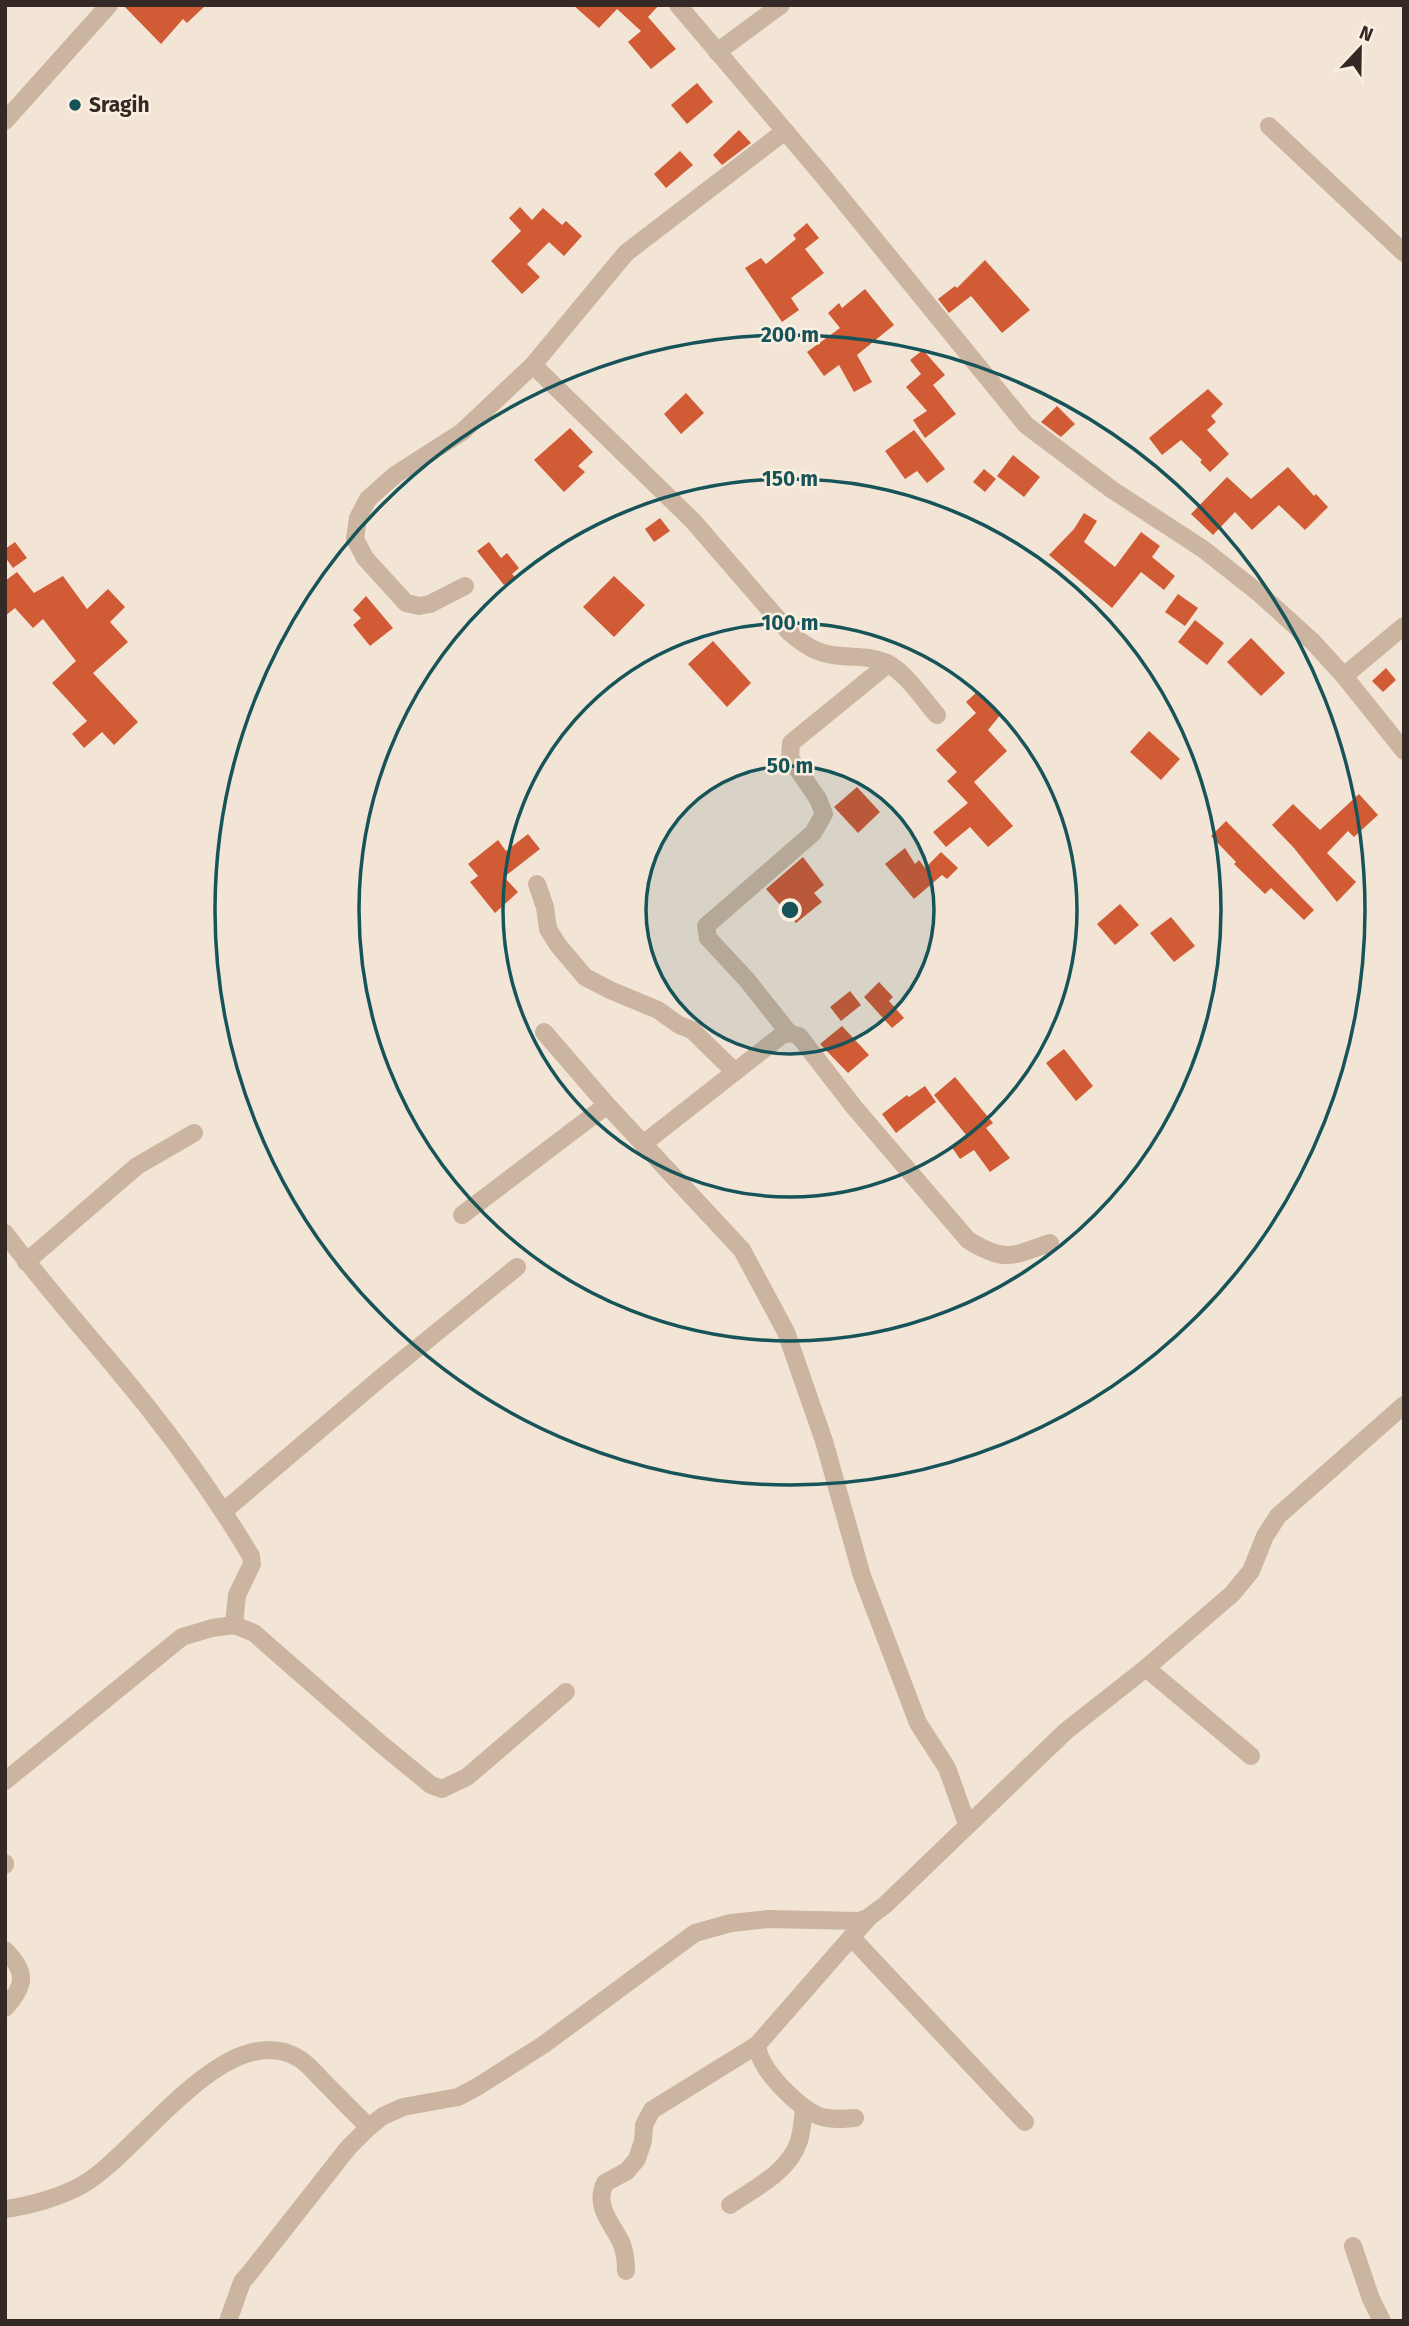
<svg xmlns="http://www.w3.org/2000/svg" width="1409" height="2326" font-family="'Fira Sans',sans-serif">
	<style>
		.building { fill: #d15b35 }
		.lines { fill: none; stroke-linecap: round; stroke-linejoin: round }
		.minor { stroke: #cbb4a0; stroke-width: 18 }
		.ring { fill: none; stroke: #175459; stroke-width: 3.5 }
		.poi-dot { fill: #175459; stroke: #faefe1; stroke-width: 2.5 }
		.labels { text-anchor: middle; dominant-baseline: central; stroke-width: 5; stroke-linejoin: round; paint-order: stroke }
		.poi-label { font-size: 21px; font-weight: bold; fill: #342924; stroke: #faefe1; text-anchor: start }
		.centre { fill: #175459; stroke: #faefe1; stroke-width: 3.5 }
		.ring-label { font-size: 21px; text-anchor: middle; font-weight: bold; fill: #175459; stroke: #faefe1; stroke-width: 5; stroke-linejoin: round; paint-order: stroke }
	</style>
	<rect width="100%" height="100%" fill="#f3e5d5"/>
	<g class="building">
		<polygon points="123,5 206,5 187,23 183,19 161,44"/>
		<polygon points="573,5 659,5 648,17 676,49 651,69 628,42 641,31 617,9 599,28"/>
		<polygon points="697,83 713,102 687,124 671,105"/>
		<polygon points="739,130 751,143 722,165 713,155"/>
		<polygon points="680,151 693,165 666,188 654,174"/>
		<polygon points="520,207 532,220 543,208 562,225 566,221 582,236 564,256 549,242 527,264 540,277 522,294 491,261 521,231 509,218"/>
		<polygon points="807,223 819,238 805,249 824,273 791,298 799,310 782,322 745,268 761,258 766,264 796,239 793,235"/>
		<polygon points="985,260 1030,310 1002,333 971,296 949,313 938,299 955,286 957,288"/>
		<polygon points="865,289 894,325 857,355 872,382 854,392 839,365 824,376 807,352 840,328 828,313 839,303 842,308"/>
		<polygon points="923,350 945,375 933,385 956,414 925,438 913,420 927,411 906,387 921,374 910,360"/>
		<polygon points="1208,389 1223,404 1211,416 1216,422 1207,430 1229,454 1210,472 1200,462 1202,460 1181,440 1162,455 1149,438"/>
		<polygon points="686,393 704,413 681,434 664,414"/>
		<polygon points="1057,406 1075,424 1061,437 1041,422"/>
		<polygon points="570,428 593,452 578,466 585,472 564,492 534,460"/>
		<polygon points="914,430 945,469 927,483 917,471 905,479 885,451"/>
		<polygon points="1013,455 1040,477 1024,497 997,476"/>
		<polygon points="1288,467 1314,496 1316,494 1328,507 1305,530 1279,505 1252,530 1235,512 1213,535 1191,514 1227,477 1251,499"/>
		<polygon points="984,469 996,479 985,492 973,482"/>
		<polygon points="1084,513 1097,521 1084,542 1115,567 1141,532 1160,546 1152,557 1175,576 1164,590 1141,572 1112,608 1049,555 1074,529"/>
		<polygon points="660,518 670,531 654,542 645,529"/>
		<polygon points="15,542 27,558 13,568 5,557 5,549"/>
		<polygon points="489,542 501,558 507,553 519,568 512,574 515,577 504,585 477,551"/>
		<polygon points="17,572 34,593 63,576 87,609 108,589 125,607 110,622 128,642 93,673 138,722 114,745 102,732 84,748 72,734 87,721 52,683 76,661 43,619 33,628 15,608 5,616 5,581"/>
		<polygon points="614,576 645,605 614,637 583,607"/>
		<polygon points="1178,594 1198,608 1185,626 1165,612"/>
		<polygon points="366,596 393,628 370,646 353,625 361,618 353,610"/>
		<polygon points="1195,620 1224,643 1207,665 1178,642"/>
		<polygon points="1251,638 1285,673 1261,696 1227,662"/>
		<polygon points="713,641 751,683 727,707 688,664"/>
		<polygon points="1386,668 1396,680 1383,692 1372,681"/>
		<polygon points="978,691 1001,714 988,730 1007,751 974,782 1013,826 988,847 970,827 946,847 933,832 968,803 947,781 957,772 936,750 976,713 966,702"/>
		<polygon points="1149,731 1180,759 1161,780 1130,752"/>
		<polygon points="857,787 880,812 858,833 834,807"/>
		<polygon points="1359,794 1378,815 1354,837 1348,831 1327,853 1356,882 1337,902 1294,848 1272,825 1293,804 1320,830"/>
		<polygon points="1226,821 1314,910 1304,920 1271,888 1265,894 1234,864 1236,862 1211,836"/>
		<polygon points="528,834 540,849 504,877 518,892 495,913 470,882 478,876 468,864 498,840 506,851"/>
		<polygon points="905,848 915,864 919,860 925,868 941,852 958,868 947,879 942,875 914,899 885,864"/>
		<polygon points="803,857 824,885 814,893 822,902 796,923 766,889"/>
		<polygon points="1120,904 1139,925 1115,945 1097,924"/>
		<polygon points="1171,917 1195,946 1174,962 1150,933"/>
		<polygon points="879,982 893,997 889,1001 904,1018 892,1028 864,997"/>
		<polygon points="850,991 861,1005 841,1021 830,1007"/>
		<polygon points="842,1026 869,1055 848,1073 820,1044"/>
		<polygon points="1064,1049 1093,1086 1076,1101 1046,1063"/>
		<polygon points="955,1077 993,1123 986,1128 1010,1158 990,1172 974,1150 960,1159 951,1146 967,1136 934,1095"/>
		<polygon points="925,1086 936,1102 896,1133 882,1114 907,1095 909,1097"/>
	</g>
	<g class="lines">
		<g class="minor">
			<polyline points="678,5 824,177 1026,425 1111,489 1203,549 1260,594 1313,642 1344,676 1404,751"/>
			<polyline points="717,52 781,5"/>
			<polyline points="5,121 109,5"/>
			<polyline points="1269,126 1404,253"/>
			<path d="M533,365L693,521L790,633C803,644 816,653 833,655C852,658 870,655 887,663C907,674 922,698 937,715"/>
			<polyline points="465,586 430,604 419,606 406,603 365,558 355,539 358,518 368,499 395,475 462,432 533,365 626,253 785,131"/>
			<polyline points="1344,676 1404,626"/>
			<polyline points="537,884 545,907 548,929 558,945 585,977 610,990 658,1010 679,1025 692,1030 735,1072"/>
			<polyline points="544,1032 607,1105 742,1250 786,1332 824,1441 862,1576 918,1723 947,1768 967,1824"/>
			<polyline points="789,1033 747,980 708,938 706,926 813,833 824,814 818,799 790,758 791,743 888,664"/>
			<path d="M643,1144L782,1035L789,1033L799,1036L854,1107L968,1240C1005,1263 1012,1256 1050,1243"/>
			<polyline points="462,1215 607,1105"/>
			<path d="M5,1233C39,1279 77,1322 114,1366C163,1424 212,1491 251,1556L252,1564L237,1595L234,1625"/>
			<polyline points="26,1262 137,1166 194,1133"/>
			<polyline points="224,1511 383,1376 517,1267"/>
			<polyline points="1146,1668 1251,1756"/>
			<polyline points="5,1781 182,1637 212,1628 234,1625 254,1633 381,1744 431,1785 442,1789 467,1777 566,1692"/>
			<polyline points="5,1863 5,1865"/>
			<polyline points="852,1938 1025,2122"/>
			<path d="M5,1950C27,1972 26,1985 5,2008"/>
			<path d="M855,2118C844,2119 833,2120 822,2117C802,2111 771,2079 762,2061C759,2056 758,2050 757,2045L869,1917"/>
			<path d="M730,2205C755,2188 789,2172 799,2141C802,2131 803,2119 804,2108"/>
			<path d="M5,2209C29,2206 61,2197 82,2185C138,2154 227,2013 300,2059C308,2064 316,2074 323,2081C338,2096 353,2112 369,2127"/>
			<polyline points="1353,2246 1371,2299 1382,2321"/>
			<path d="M626,2271C626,2261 625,2251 621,2242C611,2222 594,2206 605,2183L627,2171L637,2159L643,2141L644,2125L652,2110L757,2045"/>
			<polyline points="228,2321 242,2282 252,2270 348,2148 369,2127 383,2116 403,2107 458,2097 477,2087 543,2045 695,1933 731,1923 768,1919 859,1921 869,1917 885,1905 1066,1731 1146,1668 1232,1594 1251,1571 1265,1536 1278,1516 1404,1405"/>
		</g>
	</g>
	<circle cx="790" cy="910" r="144" fill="#175459" fill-opacity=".12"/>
	<g class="ring">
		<circle cx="790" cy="910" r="144"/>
		<circle cx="790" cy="910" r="287"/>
		<circle cx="790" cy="910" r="431"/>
		<circle cx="790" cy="910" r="575"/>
	</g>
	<circle class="poi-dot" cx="75" cy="105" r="7"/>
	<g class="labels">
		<g class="poi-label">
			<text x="89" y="105">Sragih</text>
		</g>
	</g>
	<circle cx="790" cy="910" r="10" class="centre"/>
	<g class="ring-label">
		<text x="790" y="342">200 m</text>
		<text x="790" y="486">150 m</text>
		<text x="790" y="630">100 m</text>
		<text x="790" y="773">50 m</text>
	</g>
	<rect width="1409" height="2326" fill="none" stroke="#342924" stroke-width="14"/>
	<g transform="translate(1360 49) rotate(22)" stroke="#faefe1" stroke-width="5" paint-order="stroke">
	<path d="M0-5L12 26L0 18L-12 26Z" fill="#342924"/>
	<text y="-10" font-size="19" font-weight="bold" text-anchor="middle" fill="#342924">N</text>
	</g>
</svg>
